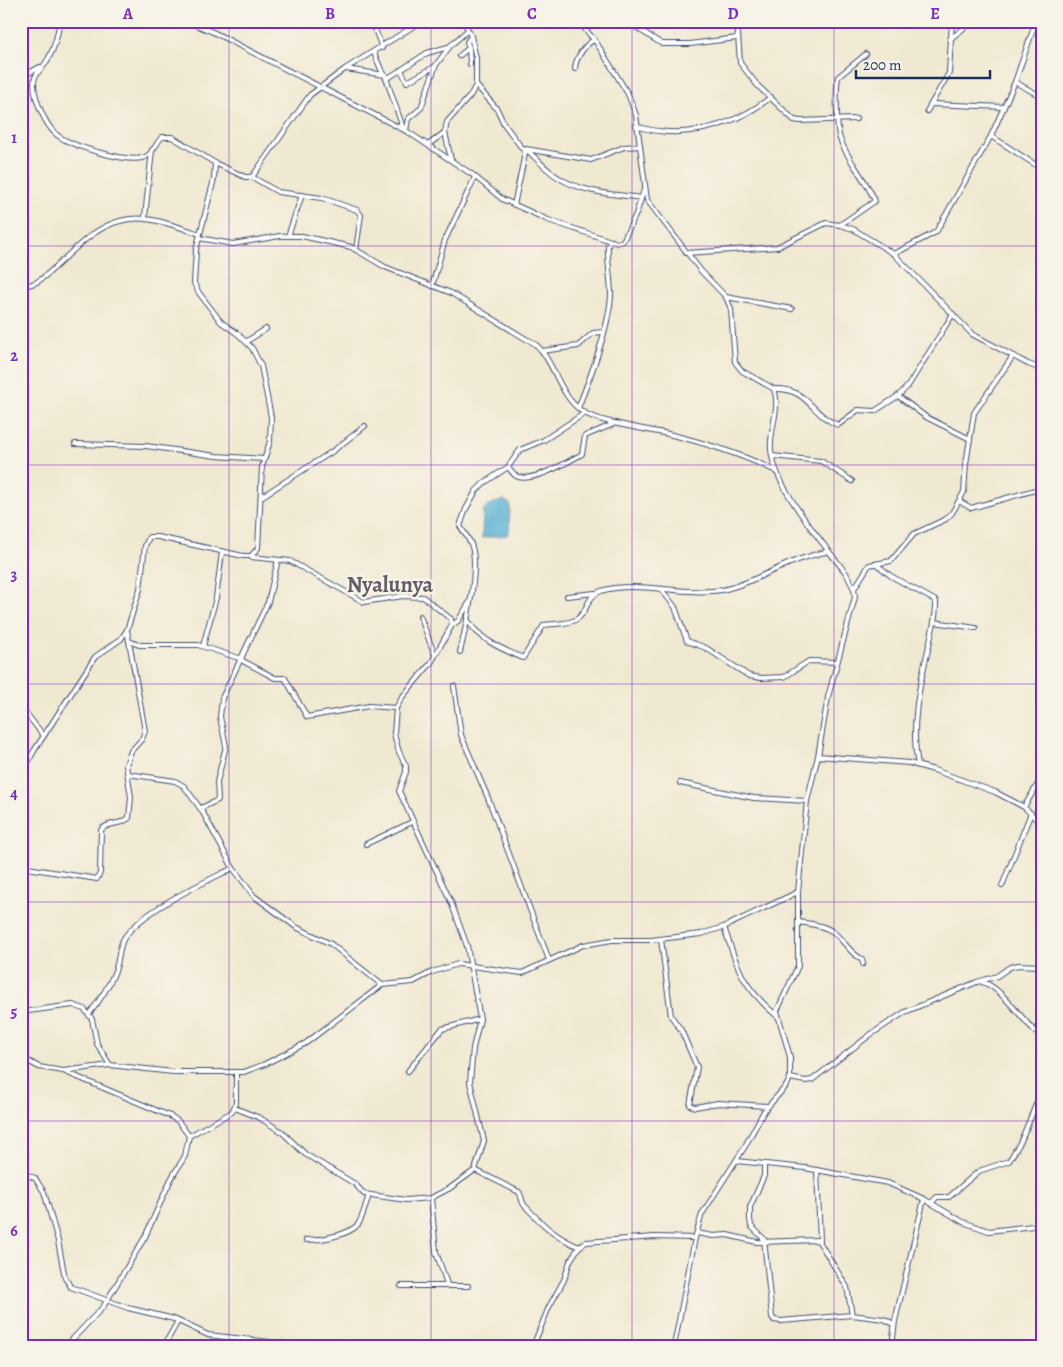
<svg xmlns="http://www.w3.org/2000/svg" width="1063" height="1367" font-family="Alegreya,serif">
	<style>
		.water { fill: #55aed2; stroke: #386e98 }
		.lines { fill: none; stroke-linecap: round; stroke-linejoin: round }
		.street-casing { stroke: #3b4b6f; stroke-width: 6 }
		.street { stroke: #fff; stroke-width: 4 }
		.grid { fill: none; stroke: #7b2cbf; stroke-width: 1; stroke-opacity: 0.55 }
		.labels { text-anchor: middle; dominant-baseline: central; stroke-width: 5; stroke-linejoin: round; paint-order: stroke }
		.quarter-label { font-size: 22px; font-weight: bold; fill: #635b66; stroke: #f7f3e8 }
		.neatline { fill: none; stroke: #7b2cbf; stroke-width: 2 }
		.grid-label { font-size: 16px; text-anchor: middle; font-weight: bold; fill: #7b2cbf }
	</style>
	<rect width="100%" height="100%" fill="#f7f3e8"/>
	<filter id="ink" filterUnits="userSpaceOnUse"><feTurbulence type="fractalNoise" baseFrequency=".02" numOctaves="2"/><feDisplacementMap in="SourceGraphic" scale="10" xChannelSelector="R" yChannelSelector="G"/><feConvolveMatrix kernelMatrix="1 2 1 2 8 2 1 2 1" color-interpolation-filters="sRGB"/></filter>
	<filter id="wash" filterUnits="userSpaceOnUse"><feTurbulence type="fractalNoise" baseFrequency=".0096" numOctaves="4" result="noise"/><feDisplacementMap in="SourceGraphic" scale="20" xChannelSelector="R" yChannelSelector="G"/><feGaussianBlur stdDeviation="1.12" result="paint"/><feColorMatrix in="noise" values="0 0 0 0 0 0 0 0 0 0 0 0 0 0 0 0 0 1.4 0 .05"/><feComposite in="paint" operator="in"/></filter>
	<g filter="url(#wash)">
		<rect width="100%" height="100%" fill="#f0e9d1"/>
		<polygon class="water" points="504,500 510,504 509,532 507,535 482,538 483,510 488,505"/>
	</g>
	<g filter="url(#ink)">
		<g class="lines">
			<g class="street-casing">
				<g id="street">
					<polyline points="186,21 213,32 408,132 473,175 502,199 548,220 617,243 623,241 636,214 644,190"/>
					<polyline points="372,21 382,48"/>
					<polyline points="464,21 468,30"/>
					<path d="M578,21L596,42L628,94L636,115L647,200L701,271L726,297L731,309L735,362L742,371L774,389C781,408 769,430 771,450C775,488 822,542 846,573L854,589L855,597L828,697L818,756L807,801L798,892V966L777,1011L790,1057V1078L787,1085L764,1111L744,1148L702,1214L695,1238L674,1346"/>
					<polyline points="626,21 662,44 690,44 737,38"/>
					<polyline points="737,21 740,63 758,86 794,120 800,121 856,119"/>
					<polyline points="1036,21 1015,82 991,136 1042,169"/>
					<polyline points="950,39 973,21"/>
					<polyline points="469,48 470,64"/>
					<polyline points="374,53 383,74"/>
					<polyline points="434,67 407,82 401,70 427,53 448,47"/>
					<polyline points="346,69 385,75 402,125 406,131 408,119 421,108 436,65 450,46 468,30 471,36 467,42 469,48 459,56"/>
					<path d="M575,69C575,59 585,44 594,40"/>
					<polyline points="21,77 40,67"/>
					<polyline points="386,79 401,70"/>
					<polyline points="1015,82 1042,97"/>
					<polyline points="476,85 497,109 504,124 524,151"/>
					<polyline points="931,104 1004,107"/>
					<polyline points="927,111 949,73 952,21"/>
					<path d="M636,126C682,141 733,127 771,97"/>
					<polyline points="445,132 451,160"/>
					<polyline points="428,145 445,132 447,122 470,96 476,85 476,58 471,36"/>
					<path d="M527,150C537,159 547,171 559,178C584,193 613,194 641,198"/>
					<polyline points="215,163 245,177 252,177 310,95 345,69 422,21"/>
					<polyline points="252,177 278,192 322,198 357,210 361,215 356,250"/>
					<polyline points="514,205 526,149 591,160 624,147 640,146"/>
					<polyline points="145,217 152,150"/>
					<path d="M840,225L875,201C866,179 848,161 840,139C836,128 836,88 838,77L866,54"/>
					<polyline points="288,236 302,195"/>
					<path d="M199,238L233,244L280,236H302L351,247L385,267L451,293L526,339C553,348 555,394 583,412C600,423 647,429 668,434C706,443 741,454 776,471"/>
					<polyline points="686,253 777,247 826,223 840,225 853,229 894,254 972,334 1028,364 1042,369"/>
					<polyline points="894,254 936,232 991,136"/>
					<path d="M21,284L29,285L37,282C52,272 64,258 78,246C121,206 150,217 200,234"/>
					<polyline points="432,286 445,240 475,177"/>
					<polyline points="726,297 792,309"/>
					<polyline points="247,341 266,329"/>
					<polyline points="542,351 578,346 593,333 603,332"/>
					<path d="M774,389C808,387 812,416 838,425L858,410L875,411L898,396L926,417L970,439"/>
					<polyline points="898,396 908,386 953,314"/>
					<path d="M578,408C590,378 609,328 611,296C611,279 607,262 608,245L612,241"/>
					<polyline points="75,444 146,446 216,456 264,459"/>
					<polyline points="772,456 821,461 852,481"/>
					<path d="M508,467C510,469 513,474 516,476C531,484 568,462 582,454L585,436L616,423"/>
					<polyline points="261,497 333,451 365,426"/>
					<polyline points="959,501 971,508 1042,488"/>
					<polyline points="251,557 290,561 364,602 403,596 423,597 451,619 452,625"/>
					<path d="M876,564L891,576L936,601C937,617 931,634 928,650C919,687 910,727 918,765"/>
					<polyline points="661,589 675,607 687,641 706,648 749,676 761,678 784,677 809,661 837,662"/>
					<polyline points="854,589 869,565 891,561 914,534 946,519 952,513 964,492 966,464 974,413 1013,356"/>
					<polyline points="567,596 595,593"/>
					<polyline points="420,616 434,653"/>
					<path d="M467,619C479,640 502,649 523,658L544,625C555,623 567,625 577,619C588,612 586,596 601,591C636,580 683,596 722,590C743,586 760,576 779,568C795,560 812,555 829,551"/>
					<polyline points="934,622 976,628"/>
					<polyline points="129,641 139,645 198,645 242,659"/>
					<polyline points="203,646 216,598 222,552"/>
					<path d="M460,652C466,627 479,570 472,547C470,539 464,533 460,526L466,509L476,491L484,483L508,467L520,450L544,440L585,413"/>
					<polyline points="241,660 275,678 285,678 307,717 369,706 396,708"/>
					<polyline points="454,686 461,735 488,798 549,960"/>
					<polyline points="21,707 44,736"/>
					<polyline points="818,756 909,763 934,770 995,792 1024,807 1042,825"/>
					<polyline points="128,774 175,781 184,786 202,811 233,868 254,896 296,927 331,944 382,985"/>
					<path d="M21,775L34,751L95,657L121,639L127,630L140,589L145,546L149,537H158L243,556H251L258,548L262,467L270,441L271,417L261,366L252,348L238,334L221,322L199,293L194,283L196,250L214,179L215,163L172,137H162C156,143 153,154 145,157C129,164 71,146 57,135C45,125 34,99 34,83C34,74 40,71 45,64C54,51 57,37 60,21"/>
					<polyline points="680,783 754,798 807,801"/>
					<polyline points="1024,807 1042,777"/>
					<polyline points="201,808 218,800 217,782 226,746 220,717 222,698 268,602 278,560"/>
					<polyline points="366,844 412,822"/>
					<path d="M21,867L97,879L100,873L101,830C109,821 120,826 129,818L131,797L126,765L131,751L142,739L145,731L127,630"/>
					<polyline points="1002,886 1031,813"/>
					<path d="M799,922C810,924 824,925 833,932C845,941 849,953 862,959L863,964"/>
					<path d="M724,927C738,970 742,986 777,1016"/>
					<polyline points="661,939 671,1016 681,1030 697,1067 690,1105 695,1107 718,1103 767,1106"/>
					<path d="M982,982C1002,987 1023,1023 1042,1037"/>
					<polyline points="21,1012 73,1005 84,1009 92,1019 97,1044 110,1065"/>
					<path d="M89,1014C99,1002 111,983 116,968C119,959 119,946 124,938C143,910 201,884 233,868"/>
					<polyline points="21,1050 28,1061 39,1067 63,1071 170,1116 178,1121 189,1136 185,1156 171,1179 145,1237 103,1307 66,1346"/>
					<polyline points="63,1071 110,1065 173,1072 244,1072 265,1064 306,1043 382,985 413,982 432,972 458,964 522,973 583,945 612,940 651,940 701,934 724,927 798,892"/>
					<polyline points="408,1071 442,1029 480,1019"/>
					<polyline points="790,1078 805,1081 812,1080 870,1035 905,1012 977,982 997,976 1010,967 1018,965 1042,966"/>
					<polyline points="235,1108 260,1118 282,1132 305,1154 355,1184 364,1194 406,1200 431,1198 450,1188 475,1170 484,1141 470,1082 473,1048 480,1019 467,946 451,902 399,791 406,772 406,766 399,752 394,734 396,708 403,696 431,663 452,625 458,621 469,603"/>
					<polyline points="189,1136 232,1112 236,1103 236,1074"/>
					<polyline points="737,1161 805,1168 888,1183 924,1199 963,1222 989,1231 1042,1225"/>
					<polyline points="764,1165 764,1176 750,1207 750,1219 751,1226 764,1239 772,1317 774,1320 781,1321 852,1315"/>
					<path d="M475,1170L519,1192C522,1196 521,1202 525,1206C543,1225 554,1236 579,1247"/>
					<polyline points="817,1170 820,1241"/>
					<polyline points="21,1173 35,1178 44,1192 58,1241 65,1278 71,1287 128,1308 174,1319 208,1335 305,1346"/>
					<polyline points="431,1198 436,1252 447,1284"/>
					<polyline points="931,1203 937,1197 949,1197 979,1171 1009,1161 1021,1141 1042,1090"/>
					<polyline points="697,1233 713,1236 727,1235 757,1242 818,1240 847,1287 852,1315 884,1319 894,1324"/>
					<path d="M306,1240C320,1240 354,1235 360,1221C364,1213 366,1203 369,1195"/>
					<polyline points="401,1286 468,1286"/>
					<polyline points="164,1346 178,1321"/>
					<polyline points="533,1346 549,1307 564,1280 570,1261 579,1247 586,1242 655,1237 695,1238"/>
					<polyline points="892,1346 895,1321 924,1199"/>
				</g>
			</g>
			<use href="#street" class="street"/>
		</g>
	</g>
	<path class="grid" d="M229,21V1346M431,21V1346M632,21V1346M834,21V1346M21,246H1042M21,465H1042M21,684H1042M21,902H1042M21,1121H1042"/>
	<g class="labels">
		<g class="quarter-label">
			<text x="390" y="585">Nyalunya</text>
		</g>
	</g>
	<rect width="1063" height="1367" fill="none" stroke="#f7f3e8" stroke-width="55"/>
	<path d="M856 70v8h134v-8" fill="none" stroke="#1b2f5e" stroke-width="2.5"/>
	<text x="863" y="70" font-size="15" fill="#1b2f5e" stroke="#f7f3e8" stroke-width="4" paint-order="stroke">200 m</text>
	<rect x="28" y="28" width="1008" height="1312" class="neatline"/>
	<g class="grid-label">
		<text x="128" y="19">A</text>
		<text x="330" y="19">B</text>
		<text x="532" y="19">C</text>
		<text x="733" y="19">D</text>
		<text x="935" y="19">E</text>
		<text x="14" y="143">1</text>
		<text x="14" y="361">2</text>
		<text x="14" y="580">3</text>
		<text x="14" y="799">4</text>
		<text x="14" y="1017">5</text>
		<text x="14" y="1236">6</text>
	</g>
</svg>
